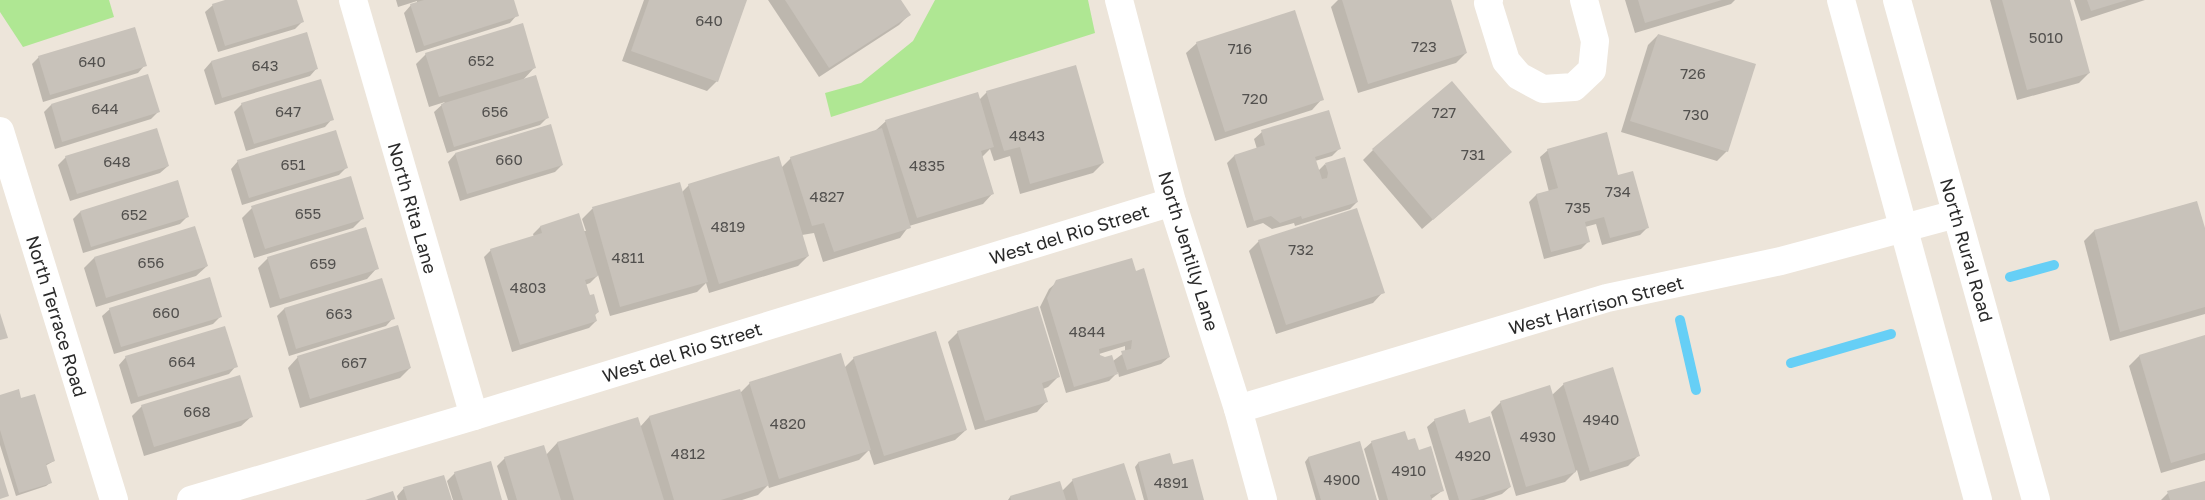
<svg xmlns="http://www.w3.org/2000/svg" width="2205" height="500" font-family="'Golos Text',sans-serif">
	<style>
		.green { fill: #afe793 }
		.shadow { fill: #0003; fill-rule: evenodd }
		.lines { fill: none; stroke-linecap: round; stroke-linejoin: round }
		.stream { stroke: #66cff6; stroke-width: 10 }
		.building { fill: #c8c2ba }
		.street { stroke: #fff; stroke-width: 28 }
		.secondary { stroke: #fff; stroke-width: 28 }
		.labels { text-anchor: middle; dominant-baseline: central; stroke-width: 4.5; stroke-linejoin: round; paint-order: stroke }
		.number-label { font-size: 15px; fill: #52504e }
		.street-label { font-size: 18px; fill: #2a2a2a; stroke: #fff }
	</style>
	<rect width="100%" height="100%" fill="#ede5da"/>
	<g class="green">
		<polygon points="0,0 109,0 114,17 23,47 0,12"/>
		<polygon points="935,0 1088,0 1095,33 831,117 825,93 861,83 913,41"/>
	</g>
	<g class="shadow">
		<polygon points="229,0 296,0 303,21 295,29 218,52 205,12 213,5"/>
		<polygon points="396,0 512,0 517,15 510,23 416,53 404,13 411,5 417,3 417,1 398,7"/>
		<polygon points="644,0 746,0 717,81 707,91 622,61"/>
		<polygon points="768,0 900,0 909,15 899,25 819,77"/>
		<polygon points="1338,0 1450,0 1466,53 1456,63 1358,93 1331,7"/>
		<polygon points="1625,0 1735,0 1731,4 1635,33"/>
		<polygon points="1990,0 2069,0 2089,73 2079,83 2017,100"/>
		<polygon points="2074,0 2145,0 2081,21"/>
		<polygon points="1658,35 1727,151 1717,161 1621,132 1648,45"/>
		<polygon points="1197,43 1322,99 1312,110 1215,141 1186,53"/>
		<polygon points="426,54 535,67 522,81 548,117 540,125 447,153 434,112 445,102 429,107 416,64"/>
		<polygon points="39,57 145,65 138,73 43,102 32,64"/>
		<polygon points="211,62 317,68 310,76 215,105 204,70"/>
		<polygon points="987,92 1103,163 1093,173 1020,194 1010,156 994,161 990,149 982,157 993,193 983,204 909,226 900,238 823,262 814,233 802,235 808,256 798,266 709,293 706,283 697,292 610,316 598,275 590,283 585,285 589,297 598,312 594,316 596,321 589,328 512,352 484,257 491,250 534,237 533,234 540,227 578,215 583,231 586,231 582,219 592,209 679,184 682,192 689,185 781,168 791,158 875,131 886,121 979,100"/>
		<polygon points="242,104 332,119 325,127 246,151 234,112"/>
		<polygon points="51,105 158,112 151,119 55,149 44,112"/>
		<polygon points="550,125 562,165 555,172 460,201 448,162 455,154"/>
		<polygon points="1262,132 1340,148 1332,156 1315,161 1318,171 1325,164 1357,202 1350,209 1295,226 1294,223 1272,229 1263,223 1247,228 1227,163 1234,156 1257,149 1254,139"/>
		<polygon points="1373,150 1511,152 1422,229 1363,160"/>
		<polygon points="1548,150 1618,176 1647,228 1640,235 1602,245 1596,224 1585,227 1589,241 1581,249 1544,259 1529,202 1536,195 1549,192 1540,157"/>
		<polygon points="66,157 168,166 160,173 70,201 58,165"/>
		<polygon points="238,161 346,168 339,175 242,205 231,169"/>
		<polygon points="2196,202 2205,233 2205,314 2110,341 2084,241 2094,231"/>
		<polygon points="252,208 363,218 353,228 254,258 242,218"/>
		<polygon points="80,212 188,216 180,224 83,253 73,219"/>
		<polygon points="1259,241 1383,292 1373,303 1276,334 1249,251"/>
		<polygon points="94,258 207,266 196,276 96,307 84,268"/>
		<polygon points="268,258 377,268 367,279 270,308 258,268"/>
		<path d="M1057,282L1169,357L1161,364L1119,377L1118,372L1109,381L1066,393L1040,307L1049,289ZM1125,346V352L1113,361L1099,356V354Z"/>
		<polygon points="110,309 221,316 213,324 114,354 102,316"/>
		<polygon points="284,309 393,318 386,326 289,356 277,316"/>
		<polygon points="958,332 1058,377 1048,387 1043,389 1047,401 1037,412 975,430 948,342"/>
		<polygon points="2205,337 2205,460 2161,473 2129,366 2139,356"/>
		<polygon points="126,357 236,366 229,374 131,404 119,365"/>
		<polygon points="298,357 410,368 400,378 300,408 288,368"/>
		<polygon points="854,358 966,430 955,440 874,465 869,450 859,460 769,488 768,485 758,495 742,500 508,500 497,466 505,458 546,455 557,443 640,427 649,417 739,390 740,393 750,383 844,368"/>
		<polygon points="1564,384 1638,456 1628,466 1580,481 1577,470 1565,482 1516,496 1491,412 1501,402 1552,395"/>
		<polygon points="0,396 21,400 54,461 45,466 50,483 46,486 16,496 0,445"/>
		<polygon points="142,406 252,416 241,426 144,456 132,416"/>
		<polygon points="1435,420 1468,424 1510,487 1502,494 1484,500 1449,500 1427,427"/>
		<polygon points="1372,442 1407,442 1418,451 1442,491 1430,500 1379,500 1364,449"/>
		<polygon points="1359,443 1376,500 1316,500 1305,462 1308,458"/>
		<polygon points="1138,463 1172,466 1203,500 1144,500 1135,467"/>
		<polygon points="455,473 501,500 453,500 447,481"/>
		<polygon points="1073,480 1134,500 1008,500 1010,497 1062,491"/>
		<polygon points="2205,482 2205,500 2161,500 2168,493"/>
		<polygon points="404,488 450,500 398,500 397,496"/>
	</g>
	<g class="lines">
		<g class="stream">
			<polyline points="2010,277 2054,265"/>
			<polyline points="1680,320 1696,390"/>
			<polyline points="1791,363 1891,334"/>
		</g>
	</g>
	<g class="building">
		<polygon points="225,0 297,0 304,22 225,46 212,4"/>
		<polygon points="424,0 514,0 519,16 424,46 410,4"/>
		<polygon points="649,0 747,0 718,82 631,51"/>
		<polygon points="785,0 901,0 911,15 829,68"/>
		<polygon points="1342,0 1451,0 1467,53 1368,84"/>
		<polygon points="1638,0 1722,0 1645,23"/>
		<polygon points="2002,0 2070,0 2090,73 2027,90"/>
		<polygon points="2087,0 2127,0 2091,11"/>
		<polygon points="1295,10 1324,100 1225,132 1196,42"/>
		<polygon points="523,23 536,68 439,97 425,53"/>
		<polygon points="135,27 147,66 50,95 38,56"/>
		<polygon points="307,32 318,69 222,98 211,61"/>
		<polygon points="1658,34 1756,64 1728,152 1630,121"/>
		<polygon points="1076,65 1104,163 1030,184 1020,147 1004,151 986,91"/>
		<polygon points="148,74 160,112 62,142 51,104"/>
		<polygon points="536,75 549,118 454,147 441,104"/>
		<polygon points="321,79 334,120 254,144 241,103"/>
		<polygon points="1452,81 1512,152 1433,220 1372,149"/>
		<polygon points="978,92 994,147 981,151 994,194 917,218 885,120"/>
		<polygon points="1329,110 1341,149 1315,157 1322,179 1327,178 1328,173 1325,163 1345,157 1358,202 1302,219 1301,216 1280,223 1271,216 1254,221 1234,155 1265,145 1261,130"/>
		<polygon points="551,124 563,165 467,194 455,153"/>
		<polygon points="157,128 169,166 77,194 65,156"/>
		<polygon points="882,128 911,228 834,252 824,223 812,226 790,157"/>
		<polygon points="336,130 348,168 249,198 237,160"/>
		<polygon points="1607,132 1618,175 1633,171 1649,228 1610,238 1604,217 1585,222 1590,242 1551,252 1536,194 1558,188 1547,149"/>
		<polygon points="779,156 809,256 719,284 688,184"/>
		<polygon points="351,176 364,219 265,249 251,206"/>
		<polygon points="178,180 189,217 91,247 80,211"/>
		<polygon points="680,182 708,282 620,307 592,207"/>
		<polygon points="2197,201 2205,228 2205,307 2120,332 2094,230"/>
		<polygon points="1357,208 1385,293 1286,325 1258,240"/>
		<polygon points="579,213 598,276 585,280 590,295 594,294 599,312 595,314 597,321 520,345 490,249 542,233 540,226"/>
		<polygon points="195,226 208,266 106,298 94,257"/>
		<polygon points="366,227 379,269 280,299 267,257"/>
		<polygon points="1132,258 1136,271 1144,268 1170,357 1127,370 1121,351 1131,349 1132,340 1099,349 1100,355 1105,357 1112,355 1118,374 1074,387 1047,298 1056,280"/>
		<polygon points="210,277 222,317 121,347 109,308"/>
		<polygon points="382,278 395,319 296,349 284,308"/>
		<polygon points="1038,306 1060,377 1042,383 1048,402 985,421 957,331"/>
		<polygon points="0,313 8,338 0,340"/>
		<polygon points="398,325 411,368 310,399 297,356"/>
		<polygon points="225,326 238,367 138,397 125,356"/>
		<polygon points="936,331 967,430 884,456 853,357"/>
		<polygon points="2205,335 2205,453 2171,463 2139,355"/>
		<polygon points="841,353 871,450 779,479 749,382"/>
		<polygon points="1613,367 1640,456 1590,472 1563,383"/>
		<polygon points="240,375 253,417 154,447 141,405"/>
		<polygon points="1550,385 1576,472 1526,487 1500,401"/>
		<polygon points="19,389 21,398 35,394 55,461 46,464 52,483 19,493 0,430 0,395"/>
		<polygon points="740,389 769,485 721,500 674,500 649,416"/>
		<polygon points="1465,409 1469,423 1490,416 1511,487 1470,500 1459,500 1434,419"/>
		<polygon points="638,417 664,500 574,500 557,442"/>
		<polygon points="1405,431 1408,440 1415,438 1419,450 1431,446 1444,491 1430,495 1432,500 1388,500 1371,441"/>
		<polygon points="1360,441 1377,500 1321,500 1308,457"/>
		<polygon points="544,445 561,500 517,500 504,457"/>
		<polygon points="1170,453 1173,464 1193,459 1204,500 1148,500 1138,462"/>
		<polygon points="491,461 502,500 463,500 454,472"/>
		<polygon points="1124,463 1136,500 1078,500 1072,479"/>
		<polygon points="0,467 9,496 0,499"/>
		<polygon points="444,475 452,500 407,500 403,487"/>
		<polygon points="1060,481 1066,500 1011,500 1010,496"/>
		<polygon points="2205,481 2205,500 2170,500 2167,491"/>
		<polygon points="393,491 396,500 365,500"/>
	</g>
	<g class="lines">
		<g class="street">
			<polyline points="353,0 474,416"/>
			<polyline points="1119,0 1172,202 1238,409 1263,500"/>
			<polyline points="1489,0 1488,3 1506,61 1519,76 1543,89 1574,87 1592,70 1595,41 1584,0"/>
			<polyline points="0,131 114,500"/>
			<polyline points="1238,409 1607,298 1781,261 1956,214"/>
			<polyline points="191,500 474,416 1172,202"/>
		</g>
		<g class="secondary">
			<polyline points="1841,0 1978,500"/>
			<polyline points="1897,0 2036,500"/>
		</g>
	</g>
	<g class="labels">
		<g class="number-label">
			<text x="709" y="20">640</text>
			<text x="2046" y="37">5010</text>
			<text x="1424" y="46">723</text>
			<text x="1240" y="48">716</text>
			<text x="481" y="60">652</text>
			<text x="92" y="61">640</text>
			<text x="265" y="65">643</text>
			<text x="1693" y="73">726</text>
			<text x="1255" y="98">720</text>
			<text x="105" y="108">644</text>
			<text x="288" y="111">647</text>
			<text x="495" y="111">656</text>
			<text x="1444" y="112">727</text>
			<text x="1696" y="114">730</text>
			<text x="1027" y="135">4843</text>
			<text x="1473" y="154">731</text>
			<text x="509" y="159">660</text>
			<text x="117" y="161">648</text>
			<text x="293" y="164">651</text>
			<text x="927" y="165">4835</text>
			<text x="1618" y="191">734</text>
			<text x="827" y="196">4827</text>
			<text x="1578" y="207">735</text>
			<text x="308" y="213">655</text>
			<text x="134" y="214">652</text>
			<text x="728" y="226">4819</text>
			<text x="1301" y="249">732</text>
			<text x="628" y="257">4811</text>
			<text x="151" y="262">656</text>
			<text x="323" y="263">659</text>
			<text x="528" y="287">4803</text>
			<text x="166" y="312">660</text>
			<text x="339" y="313">663</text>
			<text x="1087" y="331">4844</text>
			<text x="182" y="361">664</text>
			<text x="354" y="362">667</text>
			<text x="197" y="411">668</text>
			<text x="1601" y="419">4940</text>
			<text x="788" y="423">4820</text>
			<text x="1538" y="436">4930</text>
			<text x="688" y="453">4812</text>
			<text x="1473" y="455">4920</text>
			<text x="1409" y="470">4910</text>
			<text x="1342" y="479">4900</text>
			<text x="1171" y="482">4891</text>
		</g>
		<g class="street-label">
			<text transform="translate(413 208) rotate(74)">North Rita Lane</text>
			<text transform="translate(1069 234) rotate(-17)">West del Rio Street</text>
			<text transform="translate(1967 250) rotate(74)">North Rural Road</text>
			<text transform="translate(1189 251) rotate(73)">North Jentilly Lane</text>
			<text transform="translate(1596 305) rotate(-15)">West Harrison Street</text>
			<text transform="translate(57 316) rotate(73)">North Terrace Road</text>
			<text transform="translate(682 352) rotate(-17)">West del Rio Street</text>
		</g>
	</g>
</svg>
